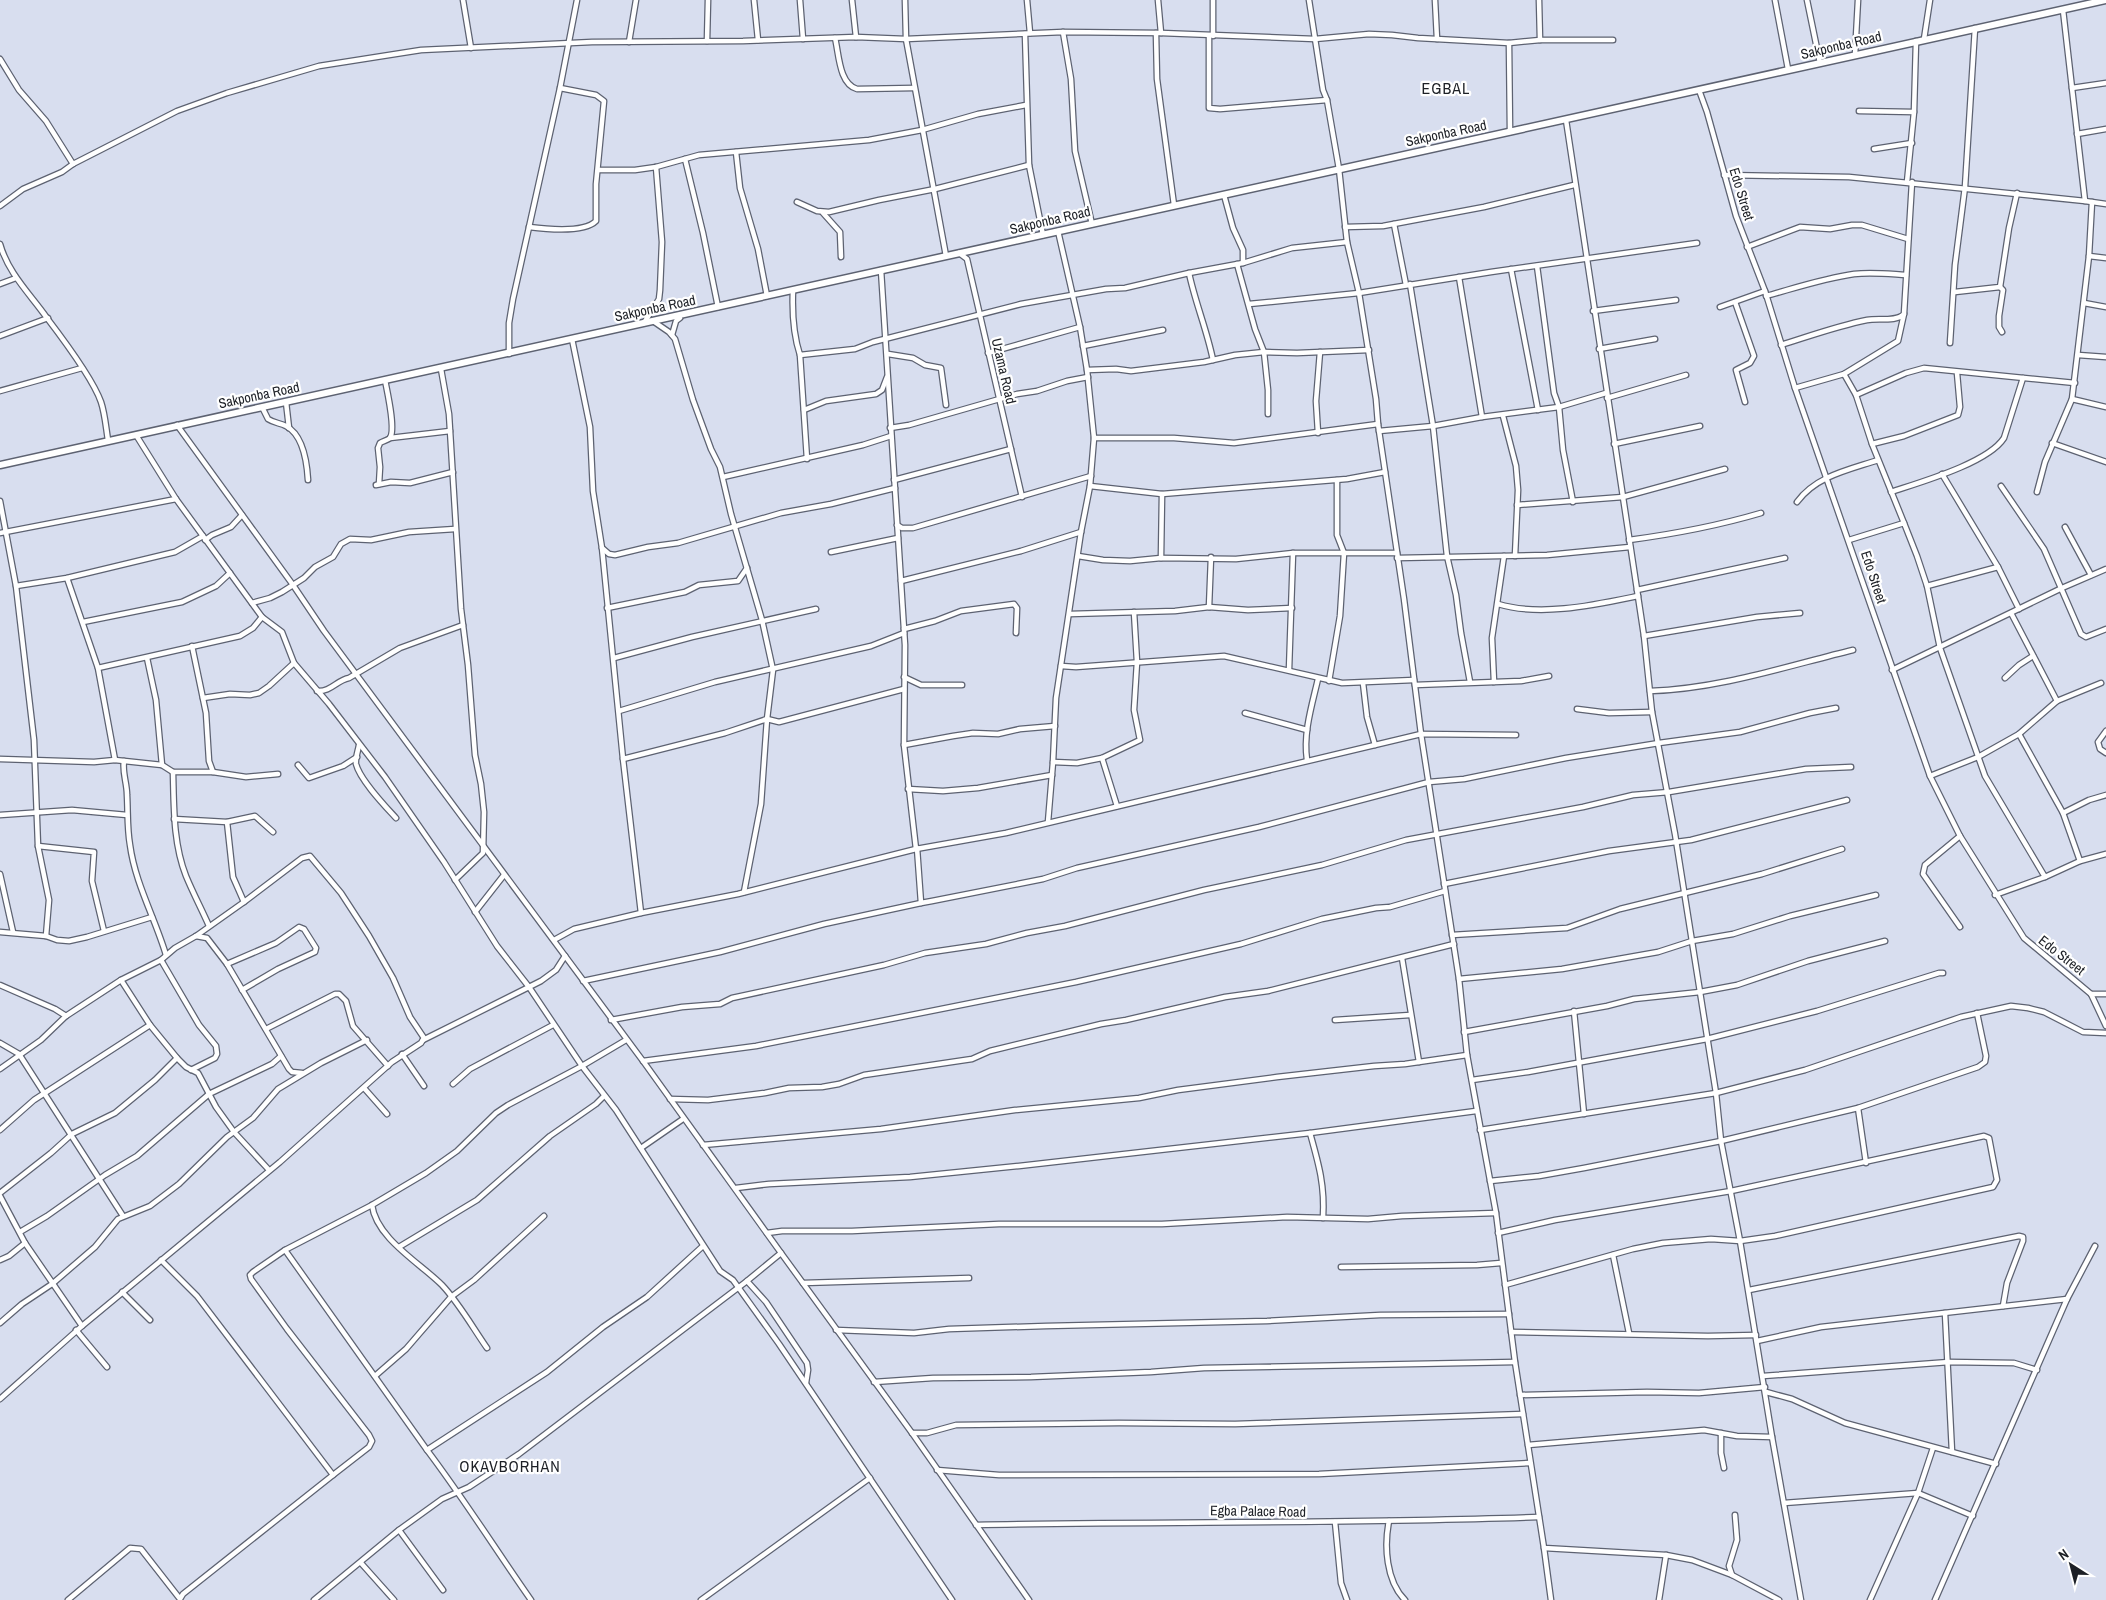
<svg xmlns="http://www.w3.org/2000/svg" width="2106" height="1600" font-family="'Archivo Narrow',sans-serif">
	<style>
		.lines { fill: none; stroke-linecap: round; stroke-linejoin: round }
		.street-casing { stroke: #5d6271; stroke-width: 7 }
		.secondary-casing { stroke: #5d6271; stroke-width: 9 }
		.street { stroke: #fff; stroke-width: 4.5 }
		.secondary { stroke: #fff; stroke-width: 6 }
		.labels { text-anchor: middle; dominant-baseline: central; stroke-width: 4.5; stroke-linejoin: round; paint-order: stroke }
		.street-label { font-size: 14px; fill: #1d2026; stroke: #fff }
		.quarter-label { font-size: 16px; letter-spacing: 1px; fill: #1d2026; stroke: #fff }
	</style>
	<rect width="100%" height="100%" fill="#d8deef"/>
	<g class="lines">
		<g class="street-casing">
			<g id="street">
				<polyline points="463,0 471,48"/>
				<polyline points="754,0 758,40"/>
				<polyline points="800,0 803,39"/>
				<polyline points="852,0 856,37"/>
				<polyline points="905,0 906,39 946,256"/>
				<polyline points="1027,0 1030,33"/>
				<polyline points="1158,0 1161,33"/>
				<polyline points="1309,0 1323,90 1327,100 1339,169 1347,242 1359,293 1376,399 1378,424 1404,599 1421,734 1459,979 1467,1055 1496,1213 1515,1362 1544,1548 1666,1555 1692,1560 1732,1575 1779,1600"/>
				<polyline points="1435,0 1437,39"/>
				<polyline points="1539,0 1540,40"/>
				<polyline points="1775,0 1788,69"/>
				<polyline points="1807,0 1820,63"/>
				<polyline points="2063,10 2085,201 2106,204"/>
				<polyline points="1063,32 1071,79 1075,151 1092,224"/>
				<polyline points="1156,33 1157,79 1174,205"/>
				<polyline points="1025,34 1029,165 1043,235"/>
				<polyline points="1209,36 1209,108 1220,109 1327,100"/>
				<polyline points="1213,36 1213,0"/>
				<path d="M835,38C839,54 839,84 857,89L914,88"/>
				<polyline points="1924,39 1930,0"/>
				<polyline points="707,41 708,0"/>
				<polyline points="629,42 636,0"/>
				<polyline points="1509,43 1510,132"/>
				<polyline points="1855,55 1858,0"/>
				<polyline points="0,59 19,90 46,121 73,164"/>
				<polyline points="2072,88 2106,83"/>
				<polyline points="1699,90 1707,112 1736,216 1765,291 1795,388 1930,776 1960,836 2024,938 2091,994 2106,1026"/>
				<polyline points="1859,111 1914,112"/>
				<polyline points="1566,120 1644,636 1652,712 1675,834 1716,1093 1721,1141 1740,1241 1772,1437 1801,1600"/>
				<polyline points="2077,134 2106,129"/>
				<polyline points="1874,149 1912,143"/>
				<polyline points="736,152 740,188 758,249 767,296"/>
				<polyline points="685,159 703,233 718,307"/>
				<polyline points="598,170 635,170 656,167 699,155 869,140 922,130 978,114 1026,105"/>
				<polyline points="1724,175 1849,177 2085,201"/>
				<polyline points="1907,182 1914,112 1916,41"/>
				<polyline points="1224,195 1233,228 1243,250 1243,263"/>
				<polyline points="797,202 817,211 829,212 879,200 935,189 1029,165"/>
				<polyline points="0,206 23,189 62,172 73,164 177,111 227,93 319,66 421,50 592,42 743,41 856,37 906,39 1063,32 1161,33 1315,39 1369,34 1392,35 1418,38 1509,43 1540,40 1613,40"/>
				<polyline points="823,213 840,232 841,257"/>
				<polyline points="1394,224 1406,285"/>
				<path d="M529,227C545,229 584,233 596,221V184L604,101L596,95L560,88"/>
				<polyline points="1345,227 1383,226 1484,207 1574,185"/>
				<path d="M0,244C8,273 30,294 47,318C63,339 93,379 101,402C105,414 106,428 108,440"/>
				<polyline points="1747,247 1800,227 1830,229 1852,225 1862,225 1908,239"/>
				<polyline points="959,253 967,259 1022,497"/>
				<polyline points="2089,256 2106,258"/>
				<polyline points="1237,264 1255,329 1264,352 1268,390 1268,414"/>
				<polyline points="1537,266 1554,393 1559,407 1563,450 1573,502"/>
				<polyline points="1511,269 1538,410"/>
				<polyline points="881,270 905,645 904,745 916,849"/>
				<path d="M1189,273C1195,302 1207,330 1213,360"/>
				<polyline points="1459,277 1482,417"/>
				<polyline points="0,284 16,278"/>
				<polyline points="1410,284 1433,426 1447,556 1456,595 1461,633 1470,682"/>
				<polyline points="2000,287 2003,290 1999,316 1999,327 2002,332"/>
				<path d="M793,290C792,313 793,334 800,355L855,349L873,342L1021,304L1106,289L1125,288L1189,273L1243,263L1292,248L1347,242"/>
				<polyline points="1955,292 2000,287 2009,228 2017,193"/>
				<path d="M1766,296C1795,288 1825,278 1854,274C1872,272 1889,274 1906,275"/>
				<polyline points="1735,302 1754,356 1750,363 1736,370 1745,402"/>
				<polyline points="2084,303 2106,307"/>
				<polyline points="1249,304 1359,293 1491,272 1697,243"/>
				<polyline points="1720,307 1765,291"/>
				<polyline points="1593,311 1676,300"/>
				<polyline points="653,321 669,332 675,339 693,400 711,449 720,467 731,514 762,620 773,670 767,719 761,804 744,892"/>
				<polyline points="644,323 659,299 660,290 662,242 656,167"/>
				<polyline points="672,335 676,321 680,318"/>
				<polyline points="0,336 48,318"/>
				<polyline points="572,339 590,427 593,491 602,548 623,759 641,913"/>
				<polyline points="1950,343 1955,265 1965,187 1975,28"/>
				<path d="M1781,345C1810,336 1837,326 1867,320C1877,318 1897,322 1904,314L1912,182"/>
				<polyline points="1083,346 1163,330"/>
				<polyline points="1599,349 1655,339"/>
				<polyline points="988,353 1080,327"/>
				<polyline points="509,354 509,323 513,299 560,88 577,0"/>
				<polyline points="888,354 913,358 925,365 941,368 946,405"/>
				<polyline points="800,355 807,459"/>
				<polyline points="2078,355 2106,357"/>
				<polyline points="441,369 449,414 461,609 468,665 475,755 481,784 484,812 483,853 455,880"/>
				<polyline points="1087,370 1116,369 1131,371 1204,362 1235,355 1264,352 1297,353 1369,350"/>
				<polyline points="1844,374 1898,341 1904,314"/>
				<polyline points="1795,388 1844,374 1856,395 1906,373 1924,368 2075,383"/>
				<polyline points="0,391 82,368"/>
				<polyline points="1856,395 1872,444 1904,523"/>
				<polyline points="1607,398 1686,375"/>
				<polyline points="2072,399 2106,407"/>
				<polyline points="286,402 289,428"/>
				<path d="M262,407L268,419C274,423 280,423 286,426C303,435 307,463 308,480"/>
				<polyline points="804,410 826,401 876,394 882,390 887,377"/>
				<polyline points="1503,416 1516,466 1518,490 1515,556"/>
				<polyline points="177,425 293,585 324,631 643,1061 781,1253 747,1281 519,1454 469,1487 442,1499 399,1530 314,1600"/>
				<polyline points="890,428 909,425 1017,394 1037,391 1067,381 1088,377"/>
				<polyline points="1379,431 1433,426 1482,417 1559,407 1606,393"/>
				<polyline points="1318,433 1316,401 1320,352"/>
				<polyline points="136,435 176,499 262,617 282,632 294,663 329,704 385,777 444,862 497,946 529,987 582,1066 616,1110 720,1271 733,1280 779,1344 952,1600"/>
				<polyline points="390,438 450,431"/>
				<polyline points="1094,438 1174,438 1234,443 1378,424"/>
				<polyline points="2052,443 2106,462"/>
				<polyline points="1614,444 1700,426"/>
				<polyline points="1872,444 1904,436 1958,415 1960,407 1957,373"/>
				<polyline points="1942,474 1998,567 2019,609"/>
				<polyline points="723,477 863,445 891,436"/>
				<polyline points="894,480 1011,449"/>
				<path d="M379,484L380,467L378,448L380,443C383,441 388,440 390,438C396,429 387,391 385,380"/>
				<polyline points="376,485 391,482 410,483 453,472"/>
				<polyline points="1090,486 1162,494 1347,479 1385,472"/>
				<polyline points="2001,486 2044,549 2081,634 2086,637 2106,629"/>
				<path d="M1891,492C1921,482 1988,463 2004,438L2023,378"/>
				<polyline points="2037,492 2045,462 2072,399 2089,256 2092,202"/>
				<polyline points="0,501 16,586 34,740 38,846 49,900 46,936"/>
				<path d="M1797,502C1816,476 1848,470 1878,460"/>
				<polyline points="1517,505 1623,497 1725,469"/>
				<polyline points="897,525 902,528 913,528 1091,476"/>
				<polyline points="2065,527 2091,575"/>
				<polyline points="0,533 176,499"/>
				<polyline points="205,540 212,535 231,527 242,515"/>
				<path d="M1629,540C1674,534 1717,526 1761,513"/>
				<polyline points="1849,540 1904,523 1917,556 1927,586 1940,648 1985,776 2045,877"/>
				<polyline points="602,548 609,554 615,555 648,547 678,543 781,513 831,504 895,488"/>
				<polyline points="831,552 898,538"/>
				<polyline points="1078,556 1103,560 1130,561 1161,558 1236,559 1293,553 1397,553"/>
				<polyline points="1161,558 1162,494"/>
				<polyline points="1397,558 1547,555 1630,547"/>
				<polyline points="901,581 1021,551 1081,532"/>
				<polyline points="16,586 67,578 175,552 203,536"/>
				<polyline points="1927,586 1998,567"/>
				<polyline points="1637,590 1785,558"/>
				<polyline points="252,603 270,598 282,592 304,578 315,567 333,557 341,544 350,539 371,540 409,532 455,529"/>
				<path d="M1498,604C1541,617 1594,605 1638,596"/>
				<polyline points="1209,607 1211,557"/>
				<polyline points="607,608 685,592 699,585 738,581 747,568"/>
				<polyline points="2011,613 2057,701"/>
				<polyline points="1070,614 1175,611 1209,607 1248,610 1292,608"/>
				<polyline points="83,622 182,602 216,586 230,573"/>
				<polyline points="904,629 935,621 961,611 1014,604 1017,608 1016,633"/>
				<polyline points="1644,636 1757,617 1800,613"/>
				<polyline points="192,646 206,713 209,761 213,772"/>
				<polyline points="147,658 156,700 162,765"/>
				<polyline points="614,658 692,637 816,609"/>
				<polyline points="1061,666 1076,667 1224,656 1342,683 1414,680"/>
				<polyline points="98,668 240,636 253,628 262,617"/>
				<polyline points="1289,670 1293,553"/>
				<polyline points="1892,670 2062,588 2106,569"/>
				<polyline points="904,677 921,685 962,685"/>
				<polyline points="2005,678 2019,665 2033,656"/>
				<polyline points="1329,681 1340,616 1344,553 1337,535 1337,480"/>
				<polyline points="1494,682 1492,638 1504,556"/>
				<polyline points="1363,683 1367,717 1375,745"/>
				<polyline points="1415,685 1521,681 1549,676"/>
				<path d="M317,691C331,692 337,680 349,678L400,648L463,625"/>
				<path d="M1650,691C1719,689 1787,666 1853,650"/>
				<polyline points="203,698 230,694 250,695 259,693 269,686 294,663"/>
				<polyline points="1577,709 1609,713 1652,712"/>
				<polyline points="619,711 715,682 871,646 904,633"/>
				<polyline points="1245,713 1307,730"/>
				<polyline points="2106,731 2098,742 2100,749 2106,753"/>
				<polyline points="2019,734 2063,813 2080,861"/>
				<path d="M359,745C358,751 355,759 356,764C360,780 385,806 396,818"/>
				<polyline points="904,745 953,736 973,733 998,734 1020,729 1055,726"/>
				<polyline points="1102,758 1117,806"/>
				<polyline points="0,759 94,762 115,760 98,668 67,578"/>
				<polyline points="623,759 725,733 767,719 779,722 904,689"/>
				<polyline points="115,760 162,765 173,772 213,772 246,777 278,774"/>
				<path d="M1307,760C1303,733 1312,705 1318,679"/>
				<path d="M124,761C122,772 127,783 127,795C128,812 127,828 130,845C135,883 155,918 166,955"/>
				<polyline points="1053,762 1077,763 1102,758 1140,740 1134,710 1137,662 1134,612"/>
				<polyline points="298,765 309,778 343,766 357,757"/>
				<path d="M173,772C174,807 173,843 186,876C193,893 202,910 209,926"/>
				<polyline points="1930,776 1978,757 2019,734 2057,701 2101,683"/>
				<polyline points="908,789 943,791 978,788 1052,775"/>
				<polyline points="2063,813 2089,800 2106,795"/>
				<polyline points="0,815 72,810 127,815"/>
				<polyline points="174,819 227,822 255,816 273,832"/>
				<polyline points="227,822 233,877 244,902"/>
				<polyline points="1048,822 1053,762 1056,698 1081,532 1090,486 1094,438 1087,370 1080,327 1058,231"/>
				<polyline points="38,846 94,852 92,881 104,931"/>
				<polyline points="917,848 921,903 932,901 1043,879 1077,868 1259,827 1429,782 1464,779 1566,758 1659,743 1740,732 1810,713 1836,708"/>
				<polyline points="0,874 13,932"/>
				<polyline points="1444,884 1609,851 1691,840 1847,800"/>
				<polyline points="1995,895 2045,877 2080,861 2106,854"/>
				<polyline points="475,912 504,875"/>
				<polyline points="1960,927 1923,874 1925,865 1960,836"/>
				<polyline points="0,932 46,936 57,940 69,941 87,937 152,917"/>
				<polyline points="1452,935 1567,928 1620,909 1762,874 1842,849"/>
				<polyline points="196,936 207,938 227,964 289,1069 292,1072 302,1073"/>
				<polyline points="554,940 574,929 641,913 738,894 916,849 1006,833 1421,734 1516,735"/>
				<polyline points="1402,958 1419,1062"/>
				<polyline points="161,960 199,1025 216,1046 217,1054 215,1058 191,1070"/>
				<polyline points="227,964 276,943 299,927 304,929 316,948 315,952 278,969 242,990"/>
				<polyline points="1459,979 1562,969 1658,952 1692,941 1733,934 1790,916 1876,895"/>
				<polyline points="121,980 150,1025 177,1058 186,1067 198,1073 216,1107 234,1132 269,1170"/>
				<polyline points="583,981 720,952 824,924 921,903"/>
				<polyline points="0,985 55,1009 66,1016"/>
				<polyline points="2091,994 2106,994"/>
				<polyline points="1574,1011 1584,1114"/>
				<polyline points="611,1020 682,1007 720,1004 732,998 884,965 925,953 986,944 1027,933 1065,926 1204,890 1322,865 1406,840 1583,807 1633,795 1669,792 1806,769 1851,767"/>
				<polyline points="1335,1020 1410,1015"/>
				<polyline points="266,1029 335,994 339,994 346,1001 353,1026 388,1066"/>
				<polyline points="1464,1032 1607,1006 1634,999 1700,992 1737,985 1808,961 1885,941"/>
				<polyline points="423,1040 541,981 556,970 565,956"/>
				<polyline points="0,1043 19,1054 123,1216"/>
				<polyline points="402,1054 424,1086"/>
				<polyline points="643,1061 756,1046 1076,982 1241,944 1322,919 1376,908 1390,907 1445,891"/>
				<polyline points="0,1069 41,1040 66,1016 121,980 161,960 175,948 196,936 244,902 302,858 310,856 341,893 369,936 393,978 410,1017 424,1038 421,1043 392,1062 280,1162 82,1326 0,1399"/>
				<polyline points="1472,1080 1528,1072 1707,1039 1817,1011 1939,973 1943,973"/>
				<polyline points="453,1084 470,1069 553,1025"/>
				<polyline points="364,1088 387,1114"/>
				<polyline points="670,1099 708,1100 765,1093 789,1088 822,1087 839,1084 864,1075 972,1059 990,1051 1101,1024 1126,1020 1225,997 1268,991 1454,944"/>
				<polyline points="1858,1108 1866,1163"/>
				<polyline points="0,1130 34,1100 150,1025"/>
				<polyline points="1480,1130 1716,1093 1805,1070 1961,1017 2011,1006 2028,1008 2044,1012 2083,1032 2106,1033"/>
				<path d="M1310,1133C1319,1165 1325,1186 1323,1218"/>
				<polyline points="703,1145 881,1129 1015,1110 1139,1098 1178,1090 1277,1077 1374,1066 1405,1064 1467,1055"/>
				<polyline points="641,1148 683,1119"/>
				<polyline points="1490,1181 1539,1176 1584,1168 1721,1141 1858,1108 1978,1067 1985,1062 1986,1056 1977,1013"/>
				<polyline points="736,1188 769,1184 910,1177 1019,1166 1310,1133 1476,1111"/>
				<polyline points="0,1193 51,1153 72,1134 115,1113 155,1080 177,1058"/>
				<polyline points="0,1196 25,1243 82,1326"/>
				<path d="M372,1205C376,1238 420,1263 442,1285C459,1303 473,1328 487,1348"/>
				<polyline points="20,1232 47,1216 105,1175 137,1156 209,1094 272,1064 281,1056"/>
				<polyline points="767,1233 782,1231 852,1231 999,1224 1162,1224 1287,1217 1368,1219 1402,1216 1496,1213"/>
				<polyline points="1498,1233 1555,1220 1731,1191 1984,1136 1989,1138 1997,1180 1993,1187 1775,1236 1740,1241 1711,1239 1663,1243 1633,1249 1505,1285"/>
				<polyline points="399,1247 477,1200 550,1136 596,1104 604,1096"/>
				<polyline points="285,1250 253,1272 250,1275 251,1279 287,1329 369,1435 372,1441 369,1447 333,1475"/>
				<polyline points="781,1253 912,1433 1029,1600"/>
				<polyline points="1613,1255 1629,1333"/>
				<polyline points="0,1260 9,1256 25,1243"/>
				<polyline points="1341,1267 1477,1265 1501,1263"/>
				<polyline points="747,1281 766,1302 807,1363 808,1370 806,1383"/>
				<polyline points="803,1283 969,1278"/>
				<polyline points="1749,1290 2019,1236 2023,1237 2023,1241 2007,1283 2003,1306"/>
				<polyline points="122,1292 150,1320"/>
				<polyline points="1945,1313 1952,1452"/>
				<polyline points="0,1323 22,1304 52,1284 95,1247 118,1219 150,1206 179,1184 227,1137 253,1118 278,1089 321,1063 367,1040"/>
				<polyline points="76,1330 107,1367"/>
				<polyline points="836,1330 914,1333 949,1329 1046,1326 1267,1321 1380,1315 1509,1314"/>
				<polyline points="1511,1332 1708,1336 1756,1335"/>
				<polyline points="1757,1341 1821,1327 2067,1299"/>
				<polyline points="375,1376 406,1349 451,1297 474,1280 544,1216"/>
				<polyline points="1763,1376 1949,1362 2014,1363 2037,1370"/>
				<polyline points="874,1382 933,1378 1031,1377 1151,1372 1204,1368 1515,1362"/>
				<polyline points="1766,1392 1792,1399 1845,1423 1996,1464"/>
				<polyline points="1520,1395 1647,1392 1699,1393 1765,1387"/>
				<polyline points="912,1433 927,1433 956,1425 1119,1423 1235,1424 1523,1414"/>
				<polyline points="1721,1433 1721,1453 1724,1468"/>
				<polyline points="1528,1445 1704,1430 1737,1436 1772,1437"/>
				<polyline points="427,1450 285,1250 372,1205 426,1173 457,1151 496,1113 508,1105 582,1066 626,1040"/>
				<polyline points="937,1470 999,1475 1319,1474 1530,1463"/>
				<polyline points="1784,1503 1918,1493 1973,1516"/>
				<path d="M1389,1521C1384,1546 1386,1581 1405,1600"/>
				<polyline points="1335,1522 1341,1583 1347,1600"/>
				<path d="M976,1525C1164,1521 1351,1524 1539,1517"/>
				<polyline points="399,1530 443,1590"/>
				<polyline points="1544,1548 1551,1600"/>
				<polyline points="361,1563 394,1600"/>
				<polyline points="1732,1575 1729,1566 1737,1540 1735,1515"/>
				<polyline points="68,1600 130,1548 141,1549 180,1599 183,1594 333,1475 197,1296 161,1260"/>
				<path d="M531,1600C496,1550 464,1499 427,1450L547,1372L603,1327L647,1297L703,1246"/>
				<polyline points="701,1600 870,1478"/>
				<polyline points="1659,1600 1666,1555"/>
				<polyline points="1870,1600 1918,1493 1933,1448"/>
				<polyline points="1935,1600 2067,1299 2095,1246"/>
			</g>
		</g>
		<g class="secondary-casing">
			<polyline id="secondary" points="0,465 2106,0"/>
		</g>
		<use href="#street" class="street"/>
		<use href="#secondary" class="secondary"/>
	</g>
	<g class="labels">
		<g class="street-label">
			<text transform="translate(1841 45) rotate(-13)">Sakponba Road</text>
			<text transform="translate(1446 133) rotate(-12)">Sakponba Road</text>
			<text transform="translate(1742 194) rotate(73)">Edo Street</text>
			<text transform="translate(1050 220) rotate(-13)">Sakponba Road</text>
			<text transform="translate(655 308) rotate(-12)">Sakponba Road</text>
			<text transform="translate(1004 371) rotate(77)">Uzama Road</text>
			<text transform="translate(259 395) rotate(-12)">Sakponba Road</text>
			<text transform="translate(1874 577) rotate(72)">Edo Street</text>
			<text transform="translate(2062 955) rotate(38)">Edo Street</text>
			<text transform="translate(1258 1511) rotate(1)">Egba Palace Road</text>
		</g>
		<g class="quarter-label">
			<text x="1446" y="88">EGBAL</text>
			<text x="510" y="1466">OKAVBORHAN</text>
		</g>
	</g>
	<g transform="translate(2071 1565) rotate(324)" stroke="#ffffff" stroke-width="4" paint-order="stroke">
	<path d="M0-4L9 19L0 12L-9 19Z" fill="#1d2026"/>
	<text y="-8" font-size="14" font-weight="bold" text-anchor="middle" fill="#1d2026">N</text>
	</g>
</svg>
